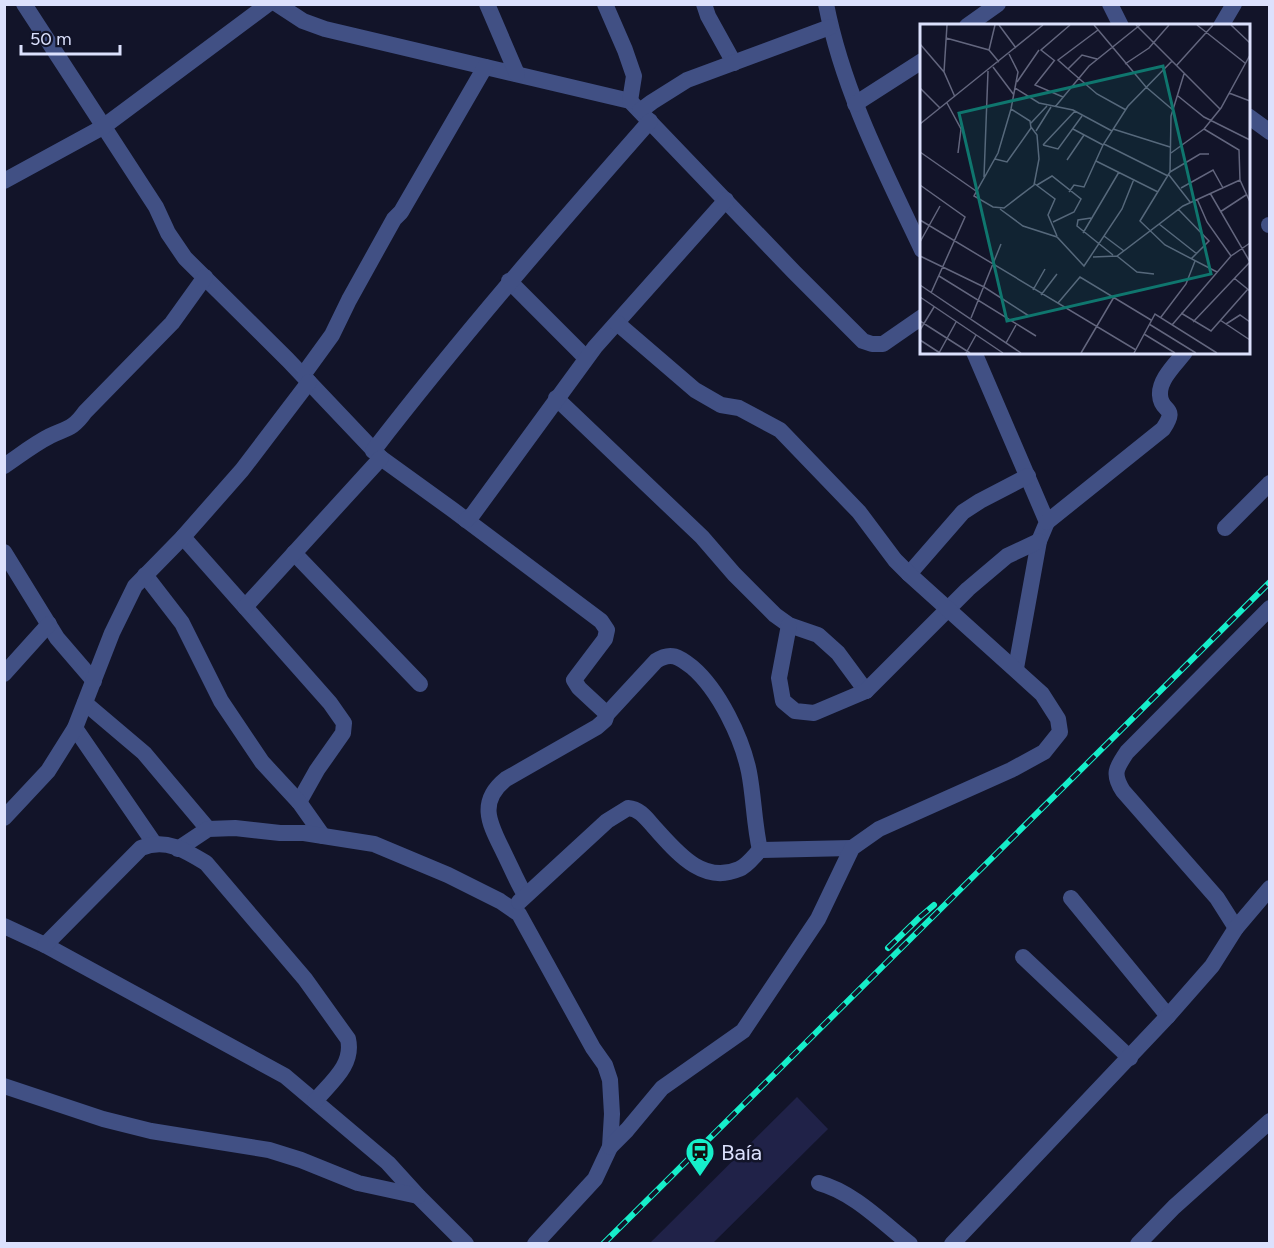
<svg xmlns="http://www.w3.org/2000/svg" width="1274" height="1248" font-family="Figtree,sans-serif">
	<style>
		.building { fill: #202248 }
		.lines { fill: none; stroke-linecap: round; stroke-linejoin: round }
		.minor { stroke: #415084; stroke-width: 16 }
		.rail-casing { stroke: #16eeca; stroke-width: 6 }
		.rail { stroke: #121429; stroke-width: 4; stroke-dasharray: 11; stroke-linecap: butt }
		.labels { text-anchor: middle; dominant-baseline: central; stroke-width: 5; stroke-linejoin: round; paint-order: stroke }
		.poi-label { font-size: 22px; fill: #dce1fd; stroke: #121429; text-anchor: start }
		.inset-road { fill: none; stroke: #63667e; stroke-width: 1.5 }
		.view { fill: #0f766e; fill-opacity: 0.15; stroke: #0f766e; stroke-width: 3 }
		.inset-edge { fill: none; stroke: #dce1fd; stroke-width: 3 }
	</style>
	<rect width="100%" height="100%" fill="#121429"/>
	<polygon class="building" points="797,1097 828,1129 712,1244 649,1244"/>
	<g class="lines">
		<g class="minor">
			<polyline points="24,4 156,207 168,233 185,258 288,360 381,458 453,510 601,621 607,630 605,639 574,680 579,688 607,714"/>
			<polyline points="277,4 303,21 325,29 630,101 794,272 863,341 872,344 883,344 922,317"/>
			<polyline points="487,4 517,74"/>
			<polyline points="605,4 625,50 634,76 630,101"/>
			<polyline points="704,4 708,16 734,63"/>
			<path d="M826,4C843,91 884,170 922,250"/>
			<polyline points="1110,4 1121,26"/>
			<polyline points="967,26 998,4"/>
			<polyline points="1221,26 1234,4"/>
			<polyline points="855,104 922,61"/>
			<polyline points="640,111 652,102 687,80 830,27"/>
			<polyline points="1248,116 1270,132"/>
			<polyline points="4,181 103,127 268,4"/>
			<polyline points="1269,225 1270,225"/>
			<polyline points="509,281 586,358"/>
			<polyline points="974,352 1047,522 1039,541 1016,668"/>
			<polyline points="303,375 332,335 349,300 394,219 401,212 485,67"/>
			<polyline points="556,398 702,537 734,574 775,615 789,625 818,635 838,653 866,691"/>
			<path d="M373,451C461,337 555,229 650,121"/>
			<path d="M4,466C19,456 34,444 50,436C67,428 73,429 85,412L172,323L205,277"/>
			<polyline points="466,520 473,514 595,347 726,200"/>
			<path d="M1047,522L1163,429C1179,405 1161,414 1160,395C1159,379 1176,364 1185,352"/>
			<polyline points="1225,528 1270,483"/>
			<polyline points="183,537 330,703 344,723 343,733 317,770 299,802"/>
			<polyline points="4,552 57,638 94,681"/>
			<polyline points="294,553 420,684"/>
			<polyline points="909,574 963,512 980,501 1028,476"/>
			<polyline points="145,575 182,623 221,701 262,762 299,802 323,836"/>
			<polyline points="245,607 381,458"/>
			<polyline points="789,625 779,678 783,701 795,711 814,713 866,691 968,589 1007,556 1039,541"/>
			<polyline points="4,674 49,624"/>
			<polyline points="85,703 144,753 208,829"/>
			<polyline points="75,728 154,843"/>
			<polyline points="4,818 48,771 75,728 112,633 135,586 183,537 242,470 309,382"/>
			<polyline points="178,849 208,829 235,828 280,833 304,833 374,844 448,875 500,901 519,914 593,1048 605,1065 610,1080 612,1114 610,1147 595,1179 535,1244"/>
			<path d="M525,895C517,882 511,867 504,853C491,826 476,803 506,779L597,727L605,720L607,714L656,661C671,651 679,657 692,667C719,690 742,738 749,772C754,798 754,824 760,850"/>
			<polyline points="1071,898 1168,1016"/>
			<path d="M519,902L607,821L628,808C640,809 646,818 654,827C676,851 702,885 739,869C747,866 754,856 760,850L852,848"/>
			<polyline points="4,926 45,945 285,1076 388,1163 418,1196 466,1244"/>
			<path d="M1236,928L1217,898L1123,791C1112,774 1116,768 1127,752L1270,608"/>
			<path d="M45,945L141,848C166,838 185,850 206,863L305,979L348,1039C354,1065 331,1082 315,1101"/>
			<polyline points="1023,957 1130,1058"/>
			<polyline points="4,1086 103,1119 151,1131 269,1150 301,1160 358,1183 418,1196"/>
			<polyline points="610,1147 627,1130 662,1088 743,1031 818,919 852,848 879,829 1011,770 1044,752 1060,732 1058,719 1042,694 909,574 895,560 859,512 780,430 739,408 721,405 695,390 617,323"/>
			<path d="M819,1183C853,1192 882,1222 910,1244"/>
			<polyline points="952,1244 1168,1016 1212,966 1236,928 1270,888"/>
			<polyline points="1138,1244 1174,1207 1270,1121"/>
		</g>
		<g class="rail-casing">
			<g id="rail">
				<polyline points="888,948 920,917 934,905"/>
				<polyline points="603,1244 1270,582"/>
			</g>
		</g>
		<use href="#rail" class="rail"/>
	</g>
	<defs>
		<g id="station-pin" transform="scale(1.5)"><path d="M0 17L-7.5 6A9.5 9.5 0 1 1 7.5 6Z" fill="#16eeca" stroke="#121429"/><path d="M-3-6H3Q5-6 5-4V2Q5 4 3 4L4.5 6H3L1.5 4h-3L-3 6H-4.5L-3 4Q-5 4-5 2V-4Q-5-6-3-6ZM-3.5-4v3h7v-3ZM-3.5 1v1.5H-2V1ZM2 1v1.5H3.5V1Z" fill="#111"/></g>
	</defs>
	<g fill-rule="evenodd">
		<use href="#station-pin" x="700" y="1152"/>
	</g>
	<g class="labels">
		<g class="poi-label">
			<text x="721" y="1152">Baía</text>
		</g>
	</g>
	<g transform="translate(920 24)">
		<rect width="330" height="330" fill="#121429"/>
		<path class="inset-road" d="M79,1L96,24M174,1L226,63L253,86M216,1L300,85M277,1L325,39M311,1L330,19M26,14L69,26L79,38M0,20L24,48L35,73M69,26L75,1M89,30L98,48L91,85L78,129L54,172L73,183L84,184L114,161L119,135L117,111L111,103M177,35L162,31L148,45L177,70L206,86M134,37L115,61L143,73M135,37L121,26L150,1M205,40L229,24L249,1M256,42L293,1M73,43L94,71M148,45L138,36L178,6M24,48L27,1M264,50L251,92L250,148L220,197L245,221L297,248M97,58L119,26M0,64L20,84M95,64L119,79L153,86L192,107M309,69L330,77M258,72L284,93L330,116M27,79L41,105L38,129M135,83L169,42L220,1M111,99L127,82M0,100L123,1M153,105L183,121M193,105L250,123M284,105L319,126L320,156L330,178M116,107L131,83M184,120L248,152M123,121L138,125L162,92M123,121L155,87M0,128L56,167M251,129L284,105L301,84L330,31M75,135L87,138L111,104L110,97L91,85M147,136L164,111M176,137L238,168M250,148L280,130H289M249,151L270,178M64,153L68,47M115,160L135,175L128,191L137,212M0,161L45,193L11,269M117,161L132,152L161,175L154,188L133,198M261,164L293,146L303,164M149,168L154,161L164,163L183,121L208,82L252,37M290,169L330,238M277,175L287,198L311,232M80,185L103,202L137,213L164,242L202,185L214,155M258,185L289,217L271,235M300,188L326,171M171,194L158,196L157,202L193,231M0,196L216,326M239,200L277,230M163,209L199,148M184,212L204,227M0,218L20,182M0,232L64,263L109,292M197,232L217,248L234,250M173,233L197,232L263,182L320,156M19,252L116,312M314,254L330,267M0,261L101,329M113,266L125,245M121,271L137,250M0,273L83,329M138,279L160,253L231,296M261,289L291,307L328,265M241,293L266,260L275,237M51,294L81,220M300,296L330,316M0,297L50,329M273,298L330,238M229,300L276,329M306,300L320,291L330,298M252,301L311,232L330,219M0,306L14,283M224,310L255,329M0,316L20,329M86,319L96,301M19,329L36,298M46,329L56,311M161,329L194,273M214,329L235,290L297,329"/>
		<path class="view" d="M243,42L291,250L87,297L39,89Z"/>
		<rect width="330" height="330" class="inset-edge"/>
	</g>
	<rect width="1274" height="1248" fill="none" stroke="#dce1fd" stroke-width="12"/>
	<path d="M21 45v9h99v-9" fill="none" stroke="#dce1fd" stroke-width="3"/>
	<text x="30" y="45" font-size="18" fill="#dce1fd" stroke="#121429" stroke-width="4.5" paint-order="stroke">50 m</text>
</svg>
